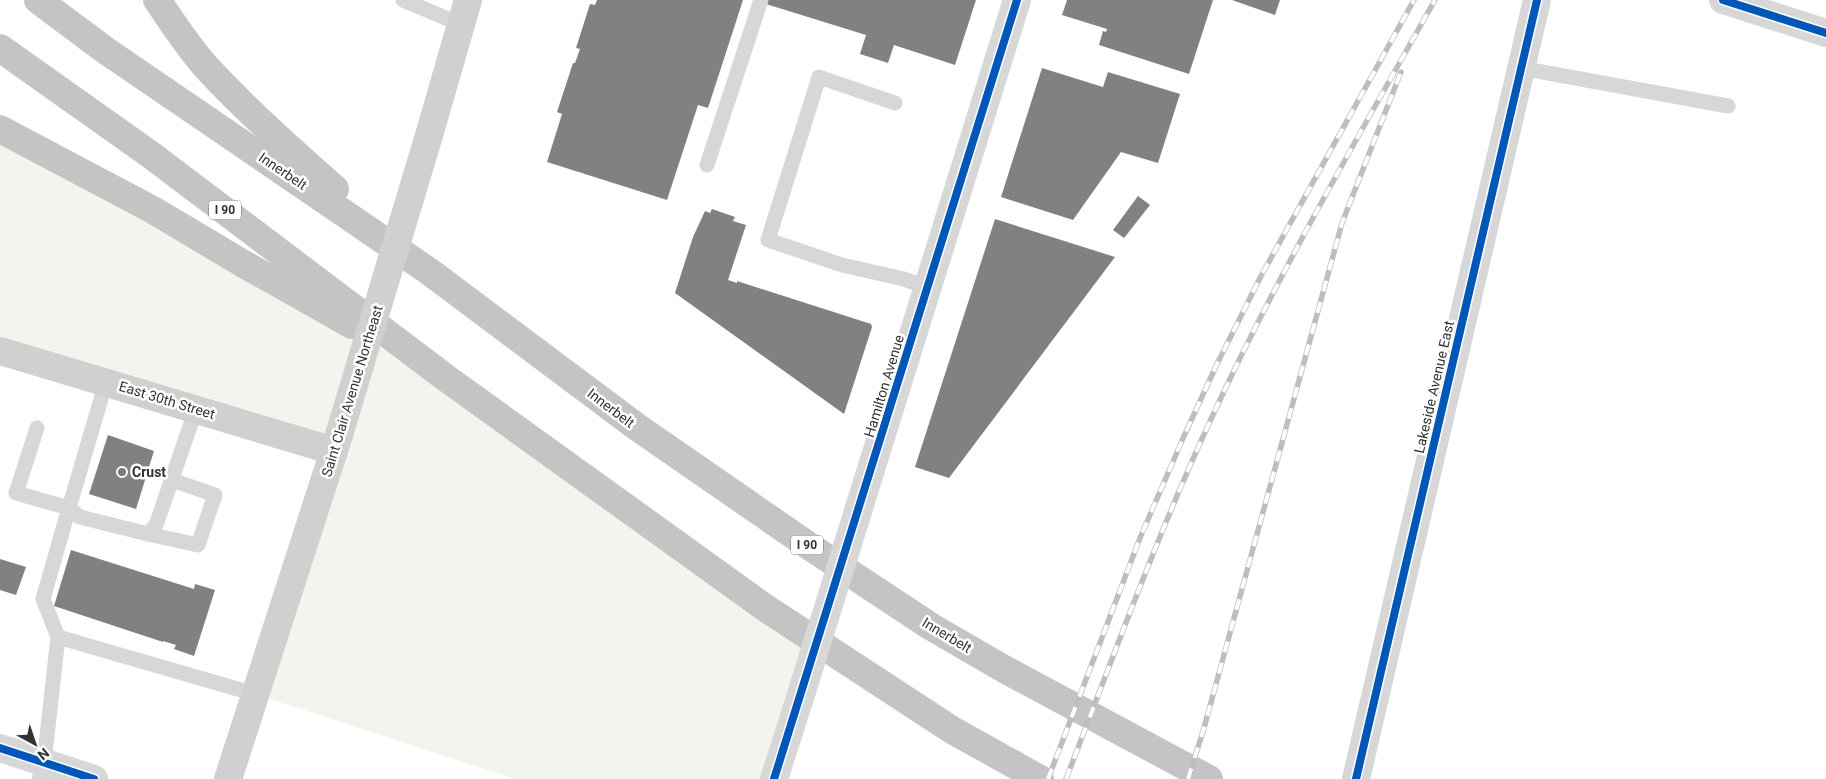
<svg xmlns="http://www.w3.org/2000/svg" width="1826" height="779" font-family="Roboto,sans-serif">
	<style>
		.green { fill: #f1f5ed }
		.building { fill: #818181 }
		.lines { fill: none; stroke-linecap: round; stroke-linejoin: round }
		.service { stroke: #d7d7d7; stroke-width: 15 }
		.minor { stroke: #d7d7d7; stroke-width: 28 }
		.tertiary { stroke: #d7d7d7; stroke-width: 28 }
		.secondary { stroke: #d0d0d0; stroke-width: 28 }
		.motorway { stroke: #c4c4c4; stroke-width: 28 }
		.rail-casing { stroke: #bebebe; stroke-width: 5.5 }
		.rail { stroke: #fff; stroke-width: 4; stroke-dasharray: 11; stroke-linecap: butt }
		.minor-bridge { stroke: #d7d7d7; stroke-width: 28 }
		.secondary-bridge { stroke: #d0d0d0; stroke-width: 28 }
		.cycleway-casing { stroke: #fff; stroke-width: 11 }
		.cycleway { stroke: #0057b8; stroke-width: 8 }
		.poi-dot { fill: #7a7a7a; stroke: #fff; stroke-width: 2 }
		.labels { text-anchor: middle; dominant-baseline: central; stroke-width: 5; stroke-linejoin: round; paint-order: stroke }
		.shield { fill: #fff; stroke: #707070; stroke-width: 1 }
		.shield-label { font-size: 12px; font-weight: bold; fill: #333 }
		.street-label { font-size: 14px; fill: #333; stroke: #fff }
		.poi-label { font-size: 14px; font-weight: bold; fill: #333; stroke: #fff; text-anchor: start }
	</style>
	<rect width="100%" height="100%" fill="#fff"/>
	<polygon class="green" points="0,129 446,378 818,641 774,779 515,779 255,694 334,451 0,351"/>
	<g class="building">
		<polygon points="597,0 743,0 708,108 698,105 667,200 547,162 562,114 557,112 573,63 575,63 580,49 576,48 590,4 595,5"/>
		<polygon points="767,0 976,0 955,65 894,45 888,63 860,54 866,35 766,4"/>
		<polygon points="1067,0 1213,0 1189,74 1099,45 1103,31 1106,32 1107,29 1062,15"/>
		<polygon points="1232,0 1280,0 1275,15"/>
		<polygon points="1042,68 1103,87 1108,72 1180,94 1158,163 1121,152 1073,220 1001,197"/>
		<polygon points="1138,196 1150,205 1124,238 1113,230"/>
		<polygon points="712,209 735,217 733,221 746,225 728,280 737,283 737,281 871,324 872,327 844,414 675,293 693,237 705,211 710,213"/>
		<polygon points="995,219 1115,257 949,478 915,467"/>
		<polygon points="108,435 154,451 136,509 89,494"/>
		<polygon points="71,550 194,589 195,584 215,590 194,656 174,649 176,645 163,641 163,642 54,606"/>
		<polygon points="0,559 26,567 16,595 0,590"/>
	</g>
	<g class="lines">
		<g class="service">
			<polyline points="403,0 460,24"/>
			<polyline points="1521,68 1728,106"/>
			<polyline points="895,103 819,77 768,240 842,265 904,279 928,288"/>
			<polyline points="707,165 761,0"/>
			<polyline points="106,382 69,508 80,517 148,534 156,525 196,409"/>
			<polyline points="37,428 16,493 69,508 43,599 58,637 44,763 39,779"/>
			<polyline points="148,534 198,545 215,495 172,480"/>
			<polyline points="58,637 255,694"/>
		</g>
		<g class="minor">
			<polyline points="859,508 1017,0"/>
			<polyline points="0,748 94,779"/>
			<polyline points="774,779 799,701"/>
			<polyline points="1356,779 1537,0"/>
		</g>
		<polyline class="tertiary" points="1723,0 1826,33"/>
		<g class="secondary">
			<polyline points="430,132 468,0"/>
			<polyline points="0,351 334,451"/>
			<polyline points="228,779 339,435"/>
		</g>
		<g class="motorway">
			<polyline points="38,0 105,50 430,272 637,427 812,548 930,626 1004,669 1209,779"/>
			<path d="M157,0C173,23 188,47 207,68C247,111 291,150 335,189"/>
			<polyline points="0,48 151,155 446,378 764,607 952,730 1040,779"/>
			<polyline points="0,129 153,210 242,263 352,325"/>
		</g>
		<g class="rail-casing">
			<g id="rail">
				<polyline points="1048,779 1140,538 1184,436 1217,364 1261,276 1414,0"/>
				<path d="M1066,779C1113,658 1157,535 1212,417C1278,274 1358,137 1435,0"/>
				<polyline points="1188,779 1204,728 1342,223 1401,72"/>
			</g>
		</g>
		<use href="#rail" class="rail"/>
		<polyline class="minor-bridge" points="799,701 859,508"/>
		<polyline class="secondary-bridge" points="339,435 430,132"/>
		<g class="cycleway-casing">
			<g id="cycleway">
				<polyline points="1723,0 1826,33"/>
				<polyline points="0,748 94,779"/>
				<polyline points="774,779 1017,0"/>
				<polyline points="1356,779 1537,0"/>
			</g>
		</g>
		<use href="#cycleway" class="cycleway"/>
	</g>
	<circle class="poi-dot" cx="122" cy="472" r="5"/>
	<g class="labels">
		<g class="shield">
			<rect x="209" y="200.5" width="32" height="19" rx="4"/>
			<rect x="791" y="535.5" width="32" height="19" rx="4"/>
		</g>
		<g class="shield-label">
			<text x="225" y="210">I 90</text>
			<text x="807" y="545">I 90</text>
		</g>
		<g class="street-label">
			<text transform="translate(283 171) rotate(34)">Innerbelt</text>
			<text transform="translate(884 386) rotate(-73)">Hamilton Avenue</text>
			<text transform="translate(1434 387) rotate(-77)">Lakeside Avenue East</text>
			<text transform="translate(352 391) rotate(-73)">Saint Clair Avenue Northeast</text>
			<text transform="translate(167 400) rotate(17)">East 30th Street</text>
			<text transform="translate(611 408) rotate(37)">Innerbelt</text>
			<text transform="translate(947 635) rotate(31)">Innerbelt</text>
		</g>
		<g class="poi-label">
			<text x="132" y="472">Crust</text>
		</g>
	</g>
	<g transform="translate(35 744) rotate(140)" stroke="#ffffff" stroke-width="4" paint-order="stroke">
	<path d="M0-4L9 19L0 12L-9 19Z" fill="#333333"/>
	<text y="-8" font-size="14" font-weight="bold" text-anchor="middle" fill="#333333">N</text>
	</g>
</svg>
